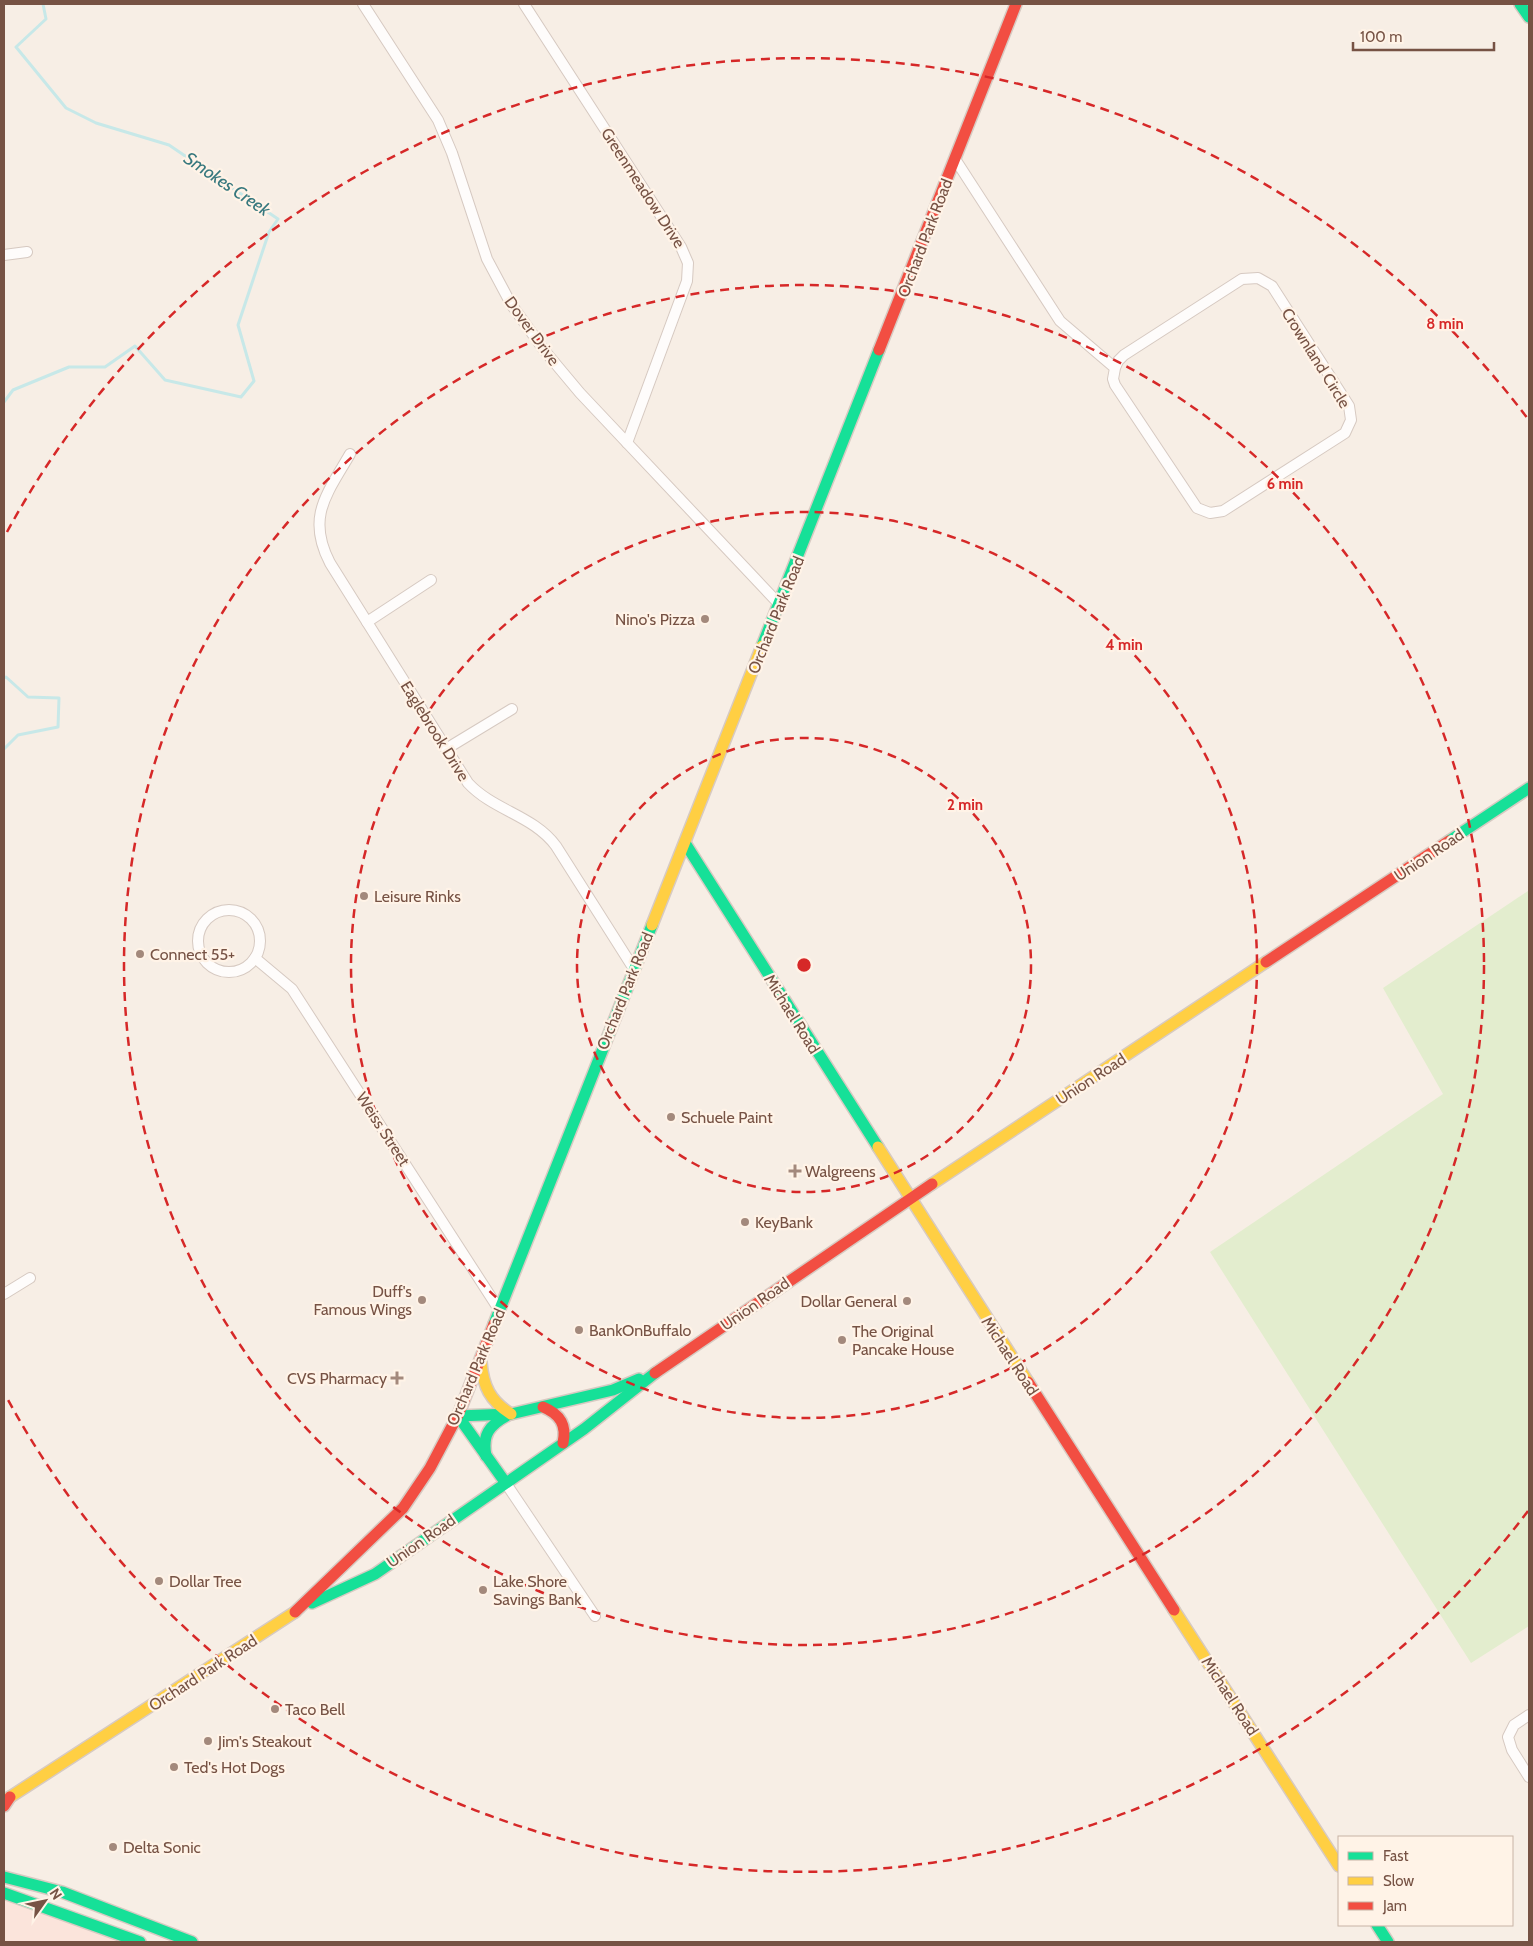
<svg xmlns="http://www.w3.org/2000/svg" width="1533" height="1946" font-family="Cabin,sans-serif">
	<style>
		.commercial { fill: #fbe4db }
		.green { fill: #e3edce }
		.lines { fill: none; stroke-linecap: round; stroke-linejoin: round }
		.stream { stroke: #c7e8e8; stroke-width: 3 }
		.street-casing { stroke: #d6c9c1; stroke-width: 12 }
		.fast-casing { stroke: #d7cac2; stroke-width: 14 }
		.slow-casing { stroke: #d7cac2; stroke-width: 14 }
		.jam-casing { stroke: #d7cac2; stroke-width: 14 }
		.street { stroke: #fefcfb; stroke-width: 10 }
		.fast { stroke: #16e098; stroke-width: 11 }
		.slow { stroke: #ffcf43; stroke-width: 11 }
		.jam { stroke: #f24e42; stroke-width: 11 }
		.ring { fill: none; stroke: #d62828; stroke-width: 2.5; stroke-dasharray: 9 6 }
		.poi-dot { fill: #a3897c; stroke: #fff3e7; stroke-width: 2 }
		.labels { text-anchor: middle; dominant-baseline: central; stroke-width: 4.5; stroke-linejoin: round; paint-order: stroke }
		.street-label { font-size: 16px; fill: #765244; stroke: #fff3e7 }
		.poi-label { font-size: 16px; fill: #765244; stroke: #fff3e7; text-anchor: start }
		.water-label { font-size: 18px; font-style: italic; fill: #37787e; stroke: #fff3e7 }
		.centre { fill: #d62828; stroke: #fff3e7; stroke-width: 2.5 }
		.ring-label { font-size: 15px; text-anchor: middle; font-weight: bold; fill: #d62828; stroke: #fff3e7; stroke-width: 4.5; stroke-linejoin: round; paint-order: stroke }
	</style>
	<rect width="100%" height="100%" fill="#f7eee5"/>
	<polygon class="commercial" points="4,1897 122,1942 4,1942"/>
	<polygon class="green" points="1528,891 1529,1626 1471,1663 1210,1252 1443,1094 1383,988"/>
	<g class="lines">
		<g class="stream">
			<polyline points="4,402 13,390 69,367 105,367 135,346 165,380 241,397 254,381 238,325 269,232 278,219 169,145 96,123 66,108 16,47 46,19 43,4"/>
			<polyline points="4,678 6,677 28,697 59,698 58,727 18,735 4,749"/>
		</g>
		<g class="street-casing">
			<g id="street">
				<polyline points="363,4 438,120 452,153 487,259 511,304 544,350 580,393 780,605"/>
				<polyline points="524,4 681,247 688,263 687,281 627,443"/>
				<polyline points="955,159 1060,321 1115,368 1113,379 1115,385 1197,508 1210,513 1223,511 1345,433 1351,420 1349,406 1272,286 1258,278 1242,279 1124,355 1118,361 1115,368"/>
				<polyline points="4,255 27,252"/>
				<path d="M350,454C327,494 306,517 330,563L468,783C494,811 533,815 556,846L634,969"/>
				<polyline points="367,622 431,580"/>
				<polyline points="446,749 512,709"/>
				<circle cx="229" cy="941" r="31"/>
				<polyline points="255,958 292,989 500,1311"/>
				<polyline points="4,1294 30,1278"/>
				<polyline points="505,1482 595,1616"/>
				<polyline points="1529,1715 1514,1725 1508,1737 1512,1750 1529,1777"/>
			</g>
		</g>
		<g class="fast-casing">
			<g id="fast">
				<polyline points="1520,4 1529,17"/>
				<polyline points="762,646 879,350"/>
				<polyline points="1449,841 1529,788"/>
				<polyline points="685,843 878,1147"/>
				<polyline points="494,1324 652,925"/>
				<polyline points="458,1416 511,1414 613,1390 639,1379"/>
				<polyline points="458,1416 505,1482"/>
				<path d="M486,1456C482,1435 489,1425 508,1415"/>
				<polyline points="312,1603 375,1574 584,1429 655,1373"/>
				<polyline points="4,1877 62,1892 192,1942"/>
				<polyline points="4,1893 140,1942"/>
				<polyline points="1377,1925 1388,1942"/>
			</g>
		</g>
		<g class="slow-casing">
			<g id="slow">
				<polyline points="652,925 762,646"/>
				<polyline points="878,1147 1028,1382"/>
				<polyline points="932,1184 1266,962"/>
				<path d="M481,1362C483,1386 490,1401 511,1414"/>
				<polyline points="1174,1610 1339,1866"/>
				<polyline points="4,1801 295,1612"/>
			</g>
		</g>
		<g class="jam-casing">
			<g id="jam">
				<polyline points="879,350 1016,4"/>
				<polyline points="1266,962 1449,841"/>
				<polyline points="655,1373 932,1184"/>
				<polyline points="1028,1382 1174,1610"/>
				<path d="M543,1407C560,1414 567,1425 563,1443"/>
				<polyline points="295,1612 403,1508 430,1468 459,1413 494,1324"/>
				<polyline points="4,1806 10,1797"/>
			</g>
		</g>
		<use href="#street" class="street"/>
		<use href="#fast" class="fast"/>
		<use href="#slow" class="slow"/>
		<use href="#jam" class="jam"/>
	</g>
	<g class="ring">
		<circle cx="804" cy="965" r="227"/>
		<circle cx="804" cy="965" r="453"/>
		<circle cx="804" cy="965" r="680"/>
		<path d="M1528 1511A907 907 0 0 1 7 1398M7 532A907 907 0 0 1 1528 419"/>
	</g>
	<g class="poi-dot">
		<circle cx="705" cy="619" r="5"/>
		<circle cx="364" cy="896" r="5"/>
		<circle cx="140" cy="954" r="5"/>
		<circle cx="671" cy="1117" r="5"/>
		<path d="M792.5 1163.5h5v5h5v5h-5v5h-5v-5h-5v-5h5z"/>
		<circle cx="745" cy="1222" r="5"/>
		<circle cx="422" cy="1300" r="5"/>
		<circle cx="907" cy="1301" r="5"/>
		<circle cx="579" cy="1330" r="5"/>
		<circle cx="842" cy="1340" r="5"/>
		<path d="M394.5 1370.5h5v5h5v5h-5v5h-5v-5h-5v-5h5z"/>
		<circle cx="159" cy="1581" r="5"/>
		<circle cx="483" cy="1590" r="5"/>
		<circle cx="275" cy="1709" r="5"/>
		<circle cx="208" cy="1741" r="5"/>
		<circle cx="174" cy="1767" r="5"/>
		<circle cx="113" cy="1847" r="5"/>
	</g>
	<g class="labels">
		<g class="street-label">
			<text transform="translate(643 188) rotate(57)">Greenmeadow Drive</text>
			<text transform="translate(925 238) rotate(-69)">Orchard Park Road</text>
			<text transform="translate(532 331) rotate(54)">Dover Drive</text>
			<text transform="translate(1316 358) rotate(58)">Crownland Circle</text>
			<text transform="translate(776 615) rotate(-68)">Orchard Park Road</text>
			<text transform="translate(435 731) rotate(58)">Eaglebrook Drive</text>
			<text transform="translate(1429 855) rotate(-34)">Union Road</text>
			<text transform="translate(625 991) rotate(-68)">Orchard Park Road</text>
			<text transform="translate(792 1014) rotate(58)">Michael Road</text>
			<text transform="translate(1091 1079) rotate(-33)">Union Road</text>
			<text transform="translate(383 1129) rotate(57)">Weiss Street</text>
			<text transform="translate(755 1304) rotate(-35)">Union Road</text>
			<text transform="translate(1010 1356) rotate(57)">Michael Road</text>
			<text transform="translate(476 1367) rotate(-67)">Orchard Park Road</text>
			<text transform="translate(421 1541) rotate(-35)">Union Road</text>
			<text transform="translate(203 1673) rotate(-33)">Orchard Park Road</text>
			<text transform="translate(1230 1696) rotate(57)">Michael Road</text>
		</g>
		<g class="poi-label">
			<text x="695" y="619" text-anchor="end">Nino's Pizza</text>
			<text x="374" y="896">Leisure Rinks</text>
			<text x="150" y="954">Connect 55+</text>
			<text x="681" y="1117">Schuele Paint</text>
			<text x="805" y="1171">Walgreens</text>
			<text x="755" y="1222">KeyBank</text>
			<text x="412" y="1291" text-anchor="end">Duff's<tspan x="412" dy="18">Famous Wings</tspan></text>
			<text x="897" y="1301" text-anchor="end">Dollar General</text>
			<text x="589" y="1330">BankOnBuffalo</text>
			<text x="852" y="1331">The Original<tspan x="852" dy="18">Pancake House</tspan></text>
			<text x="387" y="1378" text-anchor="end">CVS Pharmacy</text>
			<text x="169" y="1581">Dollar Tree</text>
			<text x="493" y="1581">Lake Shore<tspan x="493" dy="18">Savings Bank</tspan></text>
			<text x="285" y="1709">Taco Bell</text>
			<text x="218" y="1741">Jim's Steakout</text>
			<text x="184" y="1767">Ted's Hot Dogs</text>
			<text x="123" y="1847">Delta Sonic</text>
		</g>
		<g class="water-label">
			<text transform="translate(227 184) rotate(34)">Smokes Creek</text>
		</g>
	</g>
	<circle cx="804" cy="965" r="8" class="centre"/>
	<g class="ring-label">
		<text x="1445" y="329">8 min</text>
		<text x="1285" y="489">6 min</text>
		<text x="1124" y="650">4 min</text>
		<text x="965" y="810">2 min</text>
	</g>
	<rect width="1533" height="1946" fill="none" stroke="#765244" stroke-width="10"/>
	<rect x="1338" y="1836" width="175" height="90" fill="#fff3e7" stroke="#c8b3a6"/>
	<rect x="1348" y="1852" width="25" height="8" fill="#16e098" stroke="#c8b3a6"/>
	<text x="1383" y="1861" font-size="15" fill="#765244">Fast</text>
	<rect x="1348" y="1877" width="25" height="8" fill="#ffcf43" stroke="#c8b3a6"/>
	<text x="1383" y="1886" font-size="15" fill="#765244">Slow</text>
	<rect x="1348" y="1902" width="25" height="8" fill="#f24e42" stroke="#c8b3a6"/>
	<text x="1383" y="1911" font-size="15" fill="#765244">Jam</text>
	<g transform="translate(45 1901) rotate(57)" stroke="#fff3e7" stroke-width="4" paint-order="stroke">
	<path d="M0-4L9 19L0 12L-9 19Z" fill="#765244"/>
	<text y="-8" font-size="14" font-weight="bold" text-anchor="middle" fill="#765244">N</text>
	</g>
	<path d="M1353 42v8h141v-8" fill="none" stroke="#765244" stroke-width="2.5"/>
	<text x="1360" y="42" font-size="15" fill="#765244" stroke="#fff3e7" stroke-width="4" paint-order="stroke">100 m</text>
</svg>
